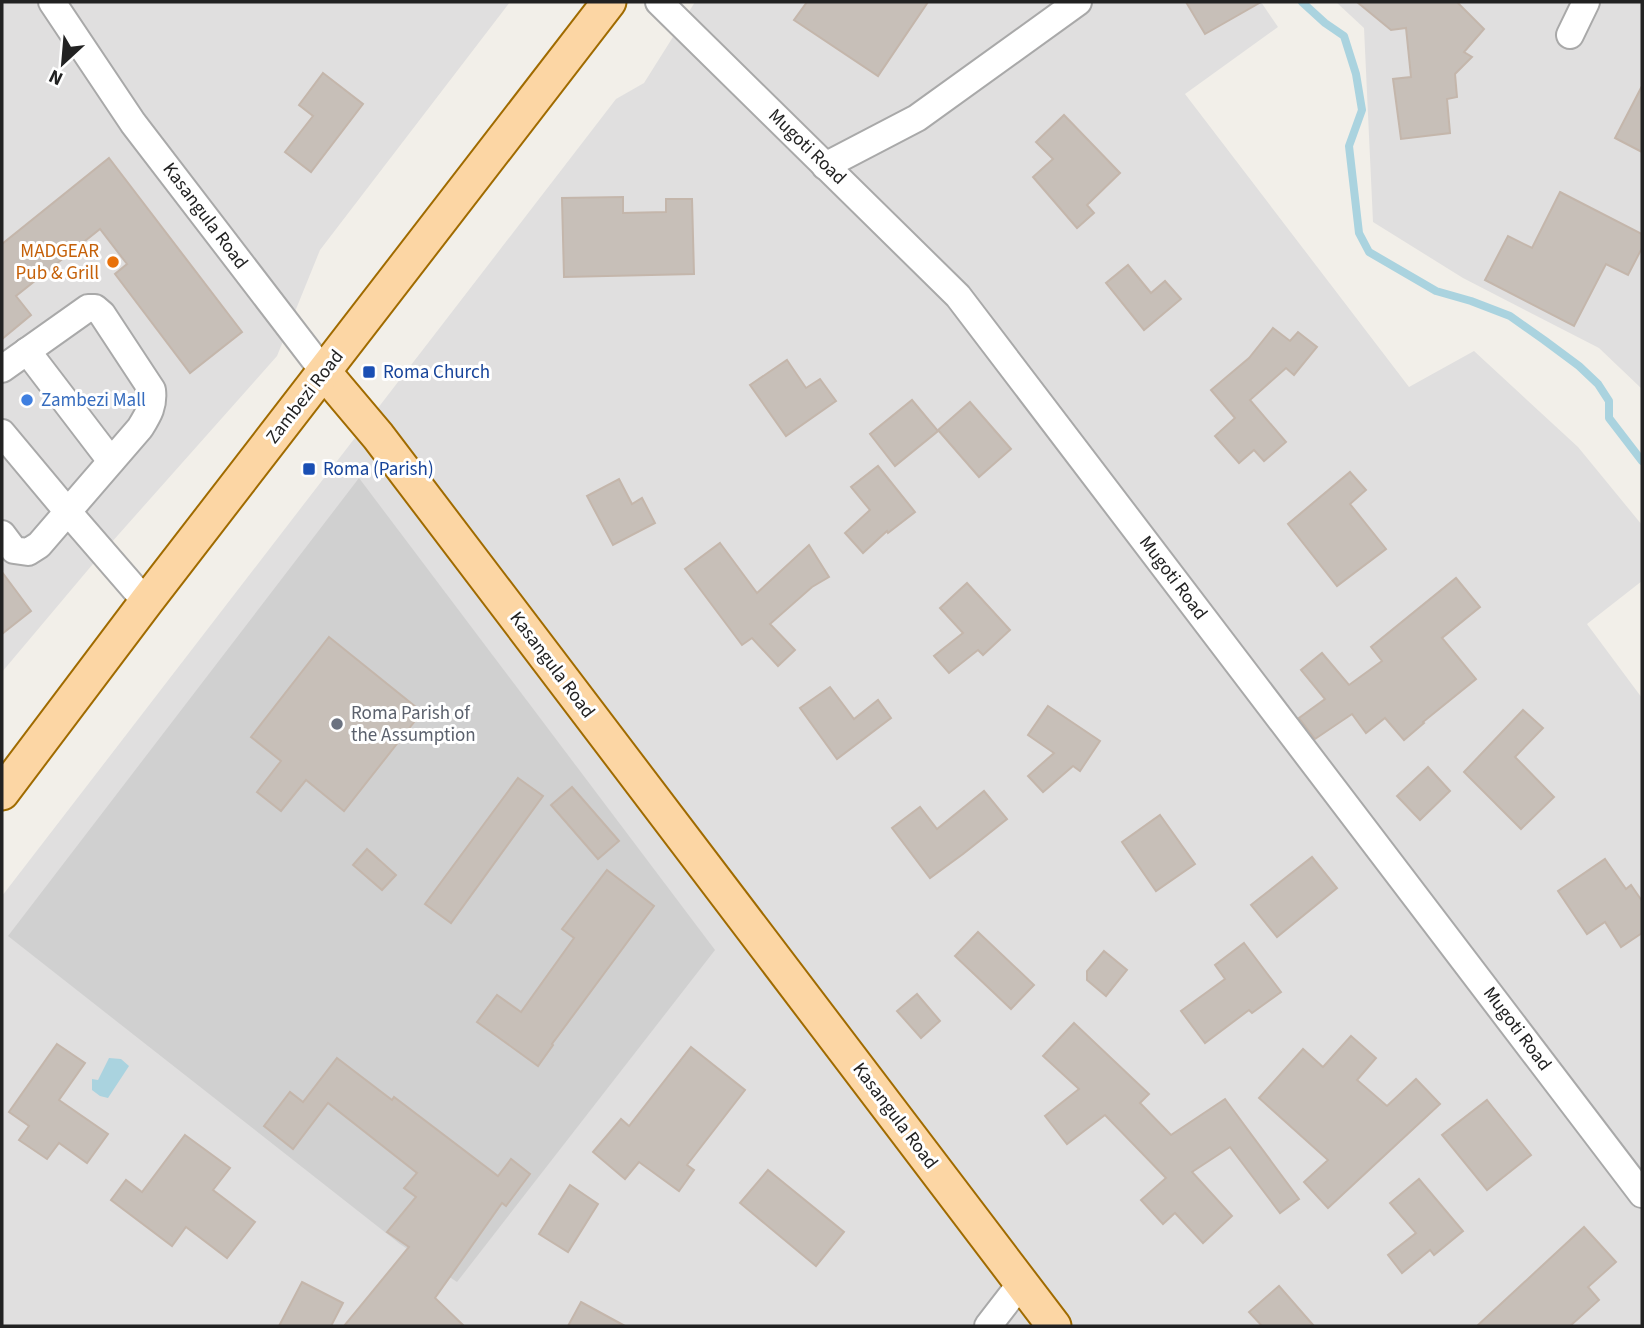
<svg xmlns="http://www.w3.org/2000/svg" width="1644" height="1328" font-family="'Source Sans 3',sans-serif">
	<style>
		.residential { fill: #e0dfdf }
		.religious { fill: #d0d0d0 }
		.water { fill: #aad3df }
		.lines { fill: none; stroke-linecap: round; stroke-linejoin: round }
		.stream { stroke: #aad3df; stroke-width: 8 }
		.building { fill: #c7bfb8; stroke: #c4b6ab; stroke-width: 2 }
		.minor-casing { stroke: #a9a9a9; stroke-width: 30 }
		.major-casing { stroke: #a06b00; stroke-width: 37 }
		.minor { stroke: #fff; stroke-width: 26 }
		.major { stroke: #fcd6a4; stroke-width: 33 }
		.food-dot { fill: #e8710a; stroke: #fff; stroke-width: 2.5 }
		.transit-dot { fill: #1a4fb4; stroke: #fff; stroke-width: 2.5 }
		.shop-dot { fill: #3f7fe0; stroke: #fff; stroke-width: 2.5 }
		.worship-dot { fill: #6b7280; stroke: #fff; stroke-width: 2.5 }
		.labels { text-anchor: middle; dominant-baseline: central; stroke-width: 6; stroke-linejoin: round; paint-order: stroke }
		.street-label { font-size: 19px; fill: #222; stroke: #fff }
		.food-label { font-size: 19px; fill: #c56008; stroke: #fff; text-anchor: end }
		.transit-label { font-size: 19px; fill: #164399; stroke: #fff; text-anchor: start }
		.shop-label { font-size: 19px; fill: #366cbe; stroke: #fff; text-anchor: start }
		.worship-label { font-size: 19px; fill: #5b616d; stroke: #fff; text-anchor: start }
	</style>
	<rect width="100%" height="100%" fill="#f2efe9"/>
	<g class="residential">
		<polygon points="2,2 510,2 320,250 277,356 103,552 2,672"/>
		<polygon points="695,2 1261,2 1278,27 1185,94 1409,387 1474,351 1578,447 1642,525 1642,581 1587,624 1642,698 1642,1326 2,1326 2,896 616,99 644,83"/>
		<polygon points="1336,2 1642,2 1642,389 1599,348 1463,278 1373,222 1364,28"/>
	</g>
	<polygon class="religious" points="359,478 715,950 457,1282 400,1244 8,936"/>
	<polygon class="water" points="109,1058 121,1059 129,1066 108,1098 100,1096 92,1090 92,1079 98,1080"/>
	<g class="lines">
		<polyline class="stream" points="1302,2 1325,23 1344,36 1356,74 1362,110 1349,146 1359,233 1369,252 1436,291 1471,301 1510,316 1544,340 1579,366 1598,384 1609,401 1609,418 1642,461"/>
	</g>
	<g class="building">
		<polygon points="807,2 928,2 878,76 794,20"/>
		<polygon points="1186,2 1261,2 1205,34"/>
		<polygon points="1357,2 1457,2 1484,29 1464,52 1472,57 1455,74 1457,97 1447,99 1450,133 1401,139 1393,79 1411,77 1406,28 1391,30"/>
		<polygon points="323,73 363,104 311,172 285,152 313,116 299,105"/>
		<polygon points="1642,86 1642,152 1615,138"/>
		<polygon points="1064,115 1120,173 1087,205 1094,213 1077,228 1033,177 1053,159 1036,142"/>
		<polygon points="109,158 242,332 190,373 115,274 127,264 100,229 16,296 31,315 2,339 2,244"/>
		<polygon points="1560,192 1642,234 1642,248 1628,275 1606,264 1574,326 1485,280 1508,236 1532,248"/>
		<polygon points="623,197 623,213 666,212 666,199 692,199 694,274 564,277 562,198"/>
		<polygon points="1128,265 1151,293 1165,281 1181,299 1144,330 1106,283"/>
		<polygon points="1273,328 1290,341 1298,332 1317,347 1294,375 1286,368 1250,400 1286,442 1264,461 1254,450 1239,463 1215,436 1235,418 1211,390 1249,358"/>
		<polygon points="787,360 806,388 820,379 836,401 786,436 750,385"/>
		<polygon points="912,400 938,431 895,466 870,434"/>
		<polygon points="970,402 1011,449 979,477 938,430"/>
		<polygon points="878,466 915,512 888,533 887,531 863,553 845,533 870,510 851,487"/>
		<polygon points="1350,472 1366,490 1350,504 1386,549 1337,586 1288,524"/>
		<polygon points="619,479 632,504 642,498 655,523 613,545 587,496"/>
		<polygon points="720,543 757,593 809,545 829,577 812,587 770,624 795,650 778,666 752,638 742,645 685,569"/>
		<polygon points="2,572 31,611 2,634"/>
		<polygon points="1456,578 1480,607 1442,638 1476,679 1423,722 1424,723 1404,740 1385,718 1366,733 1352,714 1315,739 1299,718 1325,699 1301,670 1322,653 1349,685 1382,661 1371,647"/>
		<polygon points="967,583 1010,630 983,655 978,650 949,673 934,656 963,633 940,608"/>
		<polygon points="329,637 422,712 344,811 306,780 281,811 257,792 281,761 251,737"/>
		<polygon points="830,687 854,719 878,700 891,718 837,759 800,708"/>
		<polygon points="1048,706 1100,741 1080,771 1073,766 1043,792 1028,776 1054,753 1028,735"/>
		<polygon points="1523,710 1543,728 1515,757 1554,797 1521,829 1464,772"/>
		<polygon points="1428,767 1450,791 1420,820 1397,796"/>
		<polygon points="518,778 543,796 451,923 425,904"/>
		<polygon points="572,787 619,841 598,859 551,805"/>
		<polygon points="984,791 1007,819 963,854 930,878 892,828 920,807 937,829"/>
		<polygon points="1160,815 1195,864 1156,891 1122,842"/>
		<polygon points="367,849 396,875 382,890 353,865"/>
		<polygon points="1312,857 1337,888 1277,937 1251,905"/>
		<polygon points="1605,859 1626,889 1631,885 1642,901 1642,933 1621,947 1605,922 1587,934 1558,891"/>
		<polygon points="607,870 654,906 552,1044 553,1045 538,1066 477,1022 497,995 521,1012 574,938 562,929"/>
		<polygon points="978,932 1034,985 1011,1009 955,956"/>
		<polygon points="1244,943 1281,992 1252,1013 1249,1010 1205,1043 1181,1011 1225,979 1215,965"/>
		<polygon points="1104,951 1127,970 1106,996 1087,980 1087,971"/>
		<polygon points="917,994 940,1021 921,1038 897,1011"/>
		<polygon points="1074,1023 1149,1094 1140,1103 1171,1135 1225,1099 1299,1199 1280,1213 1230,1147 1192,1172 1232,1216 1203,1243 1175,1213 1163,1224 1141,1200 1166,1178 1105,1115 1067,1144 1045,1116 1079,1089 1043,1056"/>
		<polygon points="1351,1036 1376,1058 1357,1080 1387,1106 1416,1079 1440,1104 1328,1208 1304,1182 1328,1160 1259,1098 1303,1049 1323,1067"/>
		<polygon points="57,1044 85,1063 59,1100 108,1134 87,1163 59,1143 47,1159 19,1140 29,1126 9,1112"/>
		<polygon points="691,1047 745,1090 687,1165 694,1170 679,1191 639,1162 625,1179 593,1152 621,1119 629,1126"/>
		<polygon points="337,1058 392,1100 394,1097 498,1176 511,1159 530,1174 506,1206 502,1203 435,1298 464,1326 344,1326 409,1247 387,1232 416,1197 404,1188 417,1173 328,1103 293,1149 264,1126 290,1092 303,1102"/>
		<polygon points="1487,1100 1531,1155 1487,1190 1442,1135"/>
		<polygon points="185,1135 230,1168 213,1190 255,1222 227,1258 186,1227 172,1246 111,1200 126,1180 142,1192"/>
		<polygon points="768,1170 844,1232 816,1266 740,1203"/>
		<polygon points="1419,1179 1463,1231 1434,1255 1430,1250 1402,1273 1388,1255 1416,1233 1390,1203"/>
		<polygon points="570,1185 598,1204 568,1252 539,1234"/>
		<polygon points="1584,1227 1616,1262 1588,1287 1599,1300 1570,1326 1477,1326"/>
		<polygon points="302,1282 343,1303 331,1326 279,1326"/>
		<polygon points="1279,1286 1314,1326 1262,1326 1249,1312"/>
		<polygon points="581,1302 625,1326 568,1326"/>
	</g>
	<g class="lines">
		<g class="minor-casing">
			<g id="minor">
				<polyline points="52,2 133,123 324,372"/>
				<polyline points="659,2 958,296 1642,1194"/>
				<polyline points="1570,35 1586,2"/>
				<polyline points="825,166 917,118 1078,2"/>
				<polyline points="27,351 111,461"/>
				<path d="M2,369L88,308H95L102,314L152,390C154,406 148,415 140,428L39,545L28,552L14,550L2,534"/>
				<polyline points="2,433 68,512 146,602"/>
				<polyline points="988,1326 1022,1282"/>
			</g>
		</g>
		<g class="major-casing">
			<g id="major">
				<polyline points="324,372 378,436 1054,1326"/>
				<polyline points="2,793 146,602 609,2"/>
			</g>
		</g>
		<use href="#minor" class="minor"/>
		<use href="#major" class="major"/>
	</g>
	<circle class="food-dot" cx="113" cy="262" r="7"/>
	<g class="transit-dot">
		<rect x="362" y="365" width="14" height="14" rx="3.5"/>
		<rect x="302" y="462" width="14" height="14" rx="3.5"/>
	</g>
	<circle class="shop-dot" cx="27" cy="400" r="7"/>
	<circle class="worship-dot" cx="337" cy="724" r="7"/>
	<g class="labels">
		<g class="street-label">
			<text transform="translate(807 147) rotate(44)">Mugoti Road</text>
			<text transform="translate(205 216) rotate(53)">Kasangula Road</text>
			<text transform="translate(305 397) rotate(-52)">Zambezi Road</text>
			<text transform="translate(1173 578) rotate(53)">Mugoti Road</text>
			<text transform="translate(552 665) rotate(53)">Kasangula Road</text>
			<text transform="translate(1517 1029) rotate(53)">Mugoti Road</text>
			<text transform="translate(895 1116) rotate(53)">Kasangula Road</text>
		</g>
		<g class="food-label">
			<text x="99" y="251">MADGEAR<tspan x="99" dy="22">Pub &amp; Grill</tspan></text>
		</g>
		<g class="transit-label">
			<text x="383" y="372">Roma Church</text>
			<text x="323" y="469">Roma (Parish)</text>
		</g>
		<g class="shop-label">
			<text x="41" y="400">Zambezi Mall</text>
		</g>
		<g class="worship-label">
			<text x="351" y="713">Roma Parish of<tspan x="351" dy="22">the Assumption</tspan></text>
		</g>
	</g>
	<rect width="1644" height="1328" fill="none" stroke="#222222" stroke-width="7"/>
	<g transform="translate(63 63) rotate(206)" stroke="#ffffff" stroke-width="5" paint-order="stroke">
	<path d="M0-5L12 26L0 18L-12 26Z" fill="#222222"/>
	<text y="-10" font-size="19" font-weight="bold" text-anchor="middle" fill="#222222">N</text>
	</g>
</svg>
